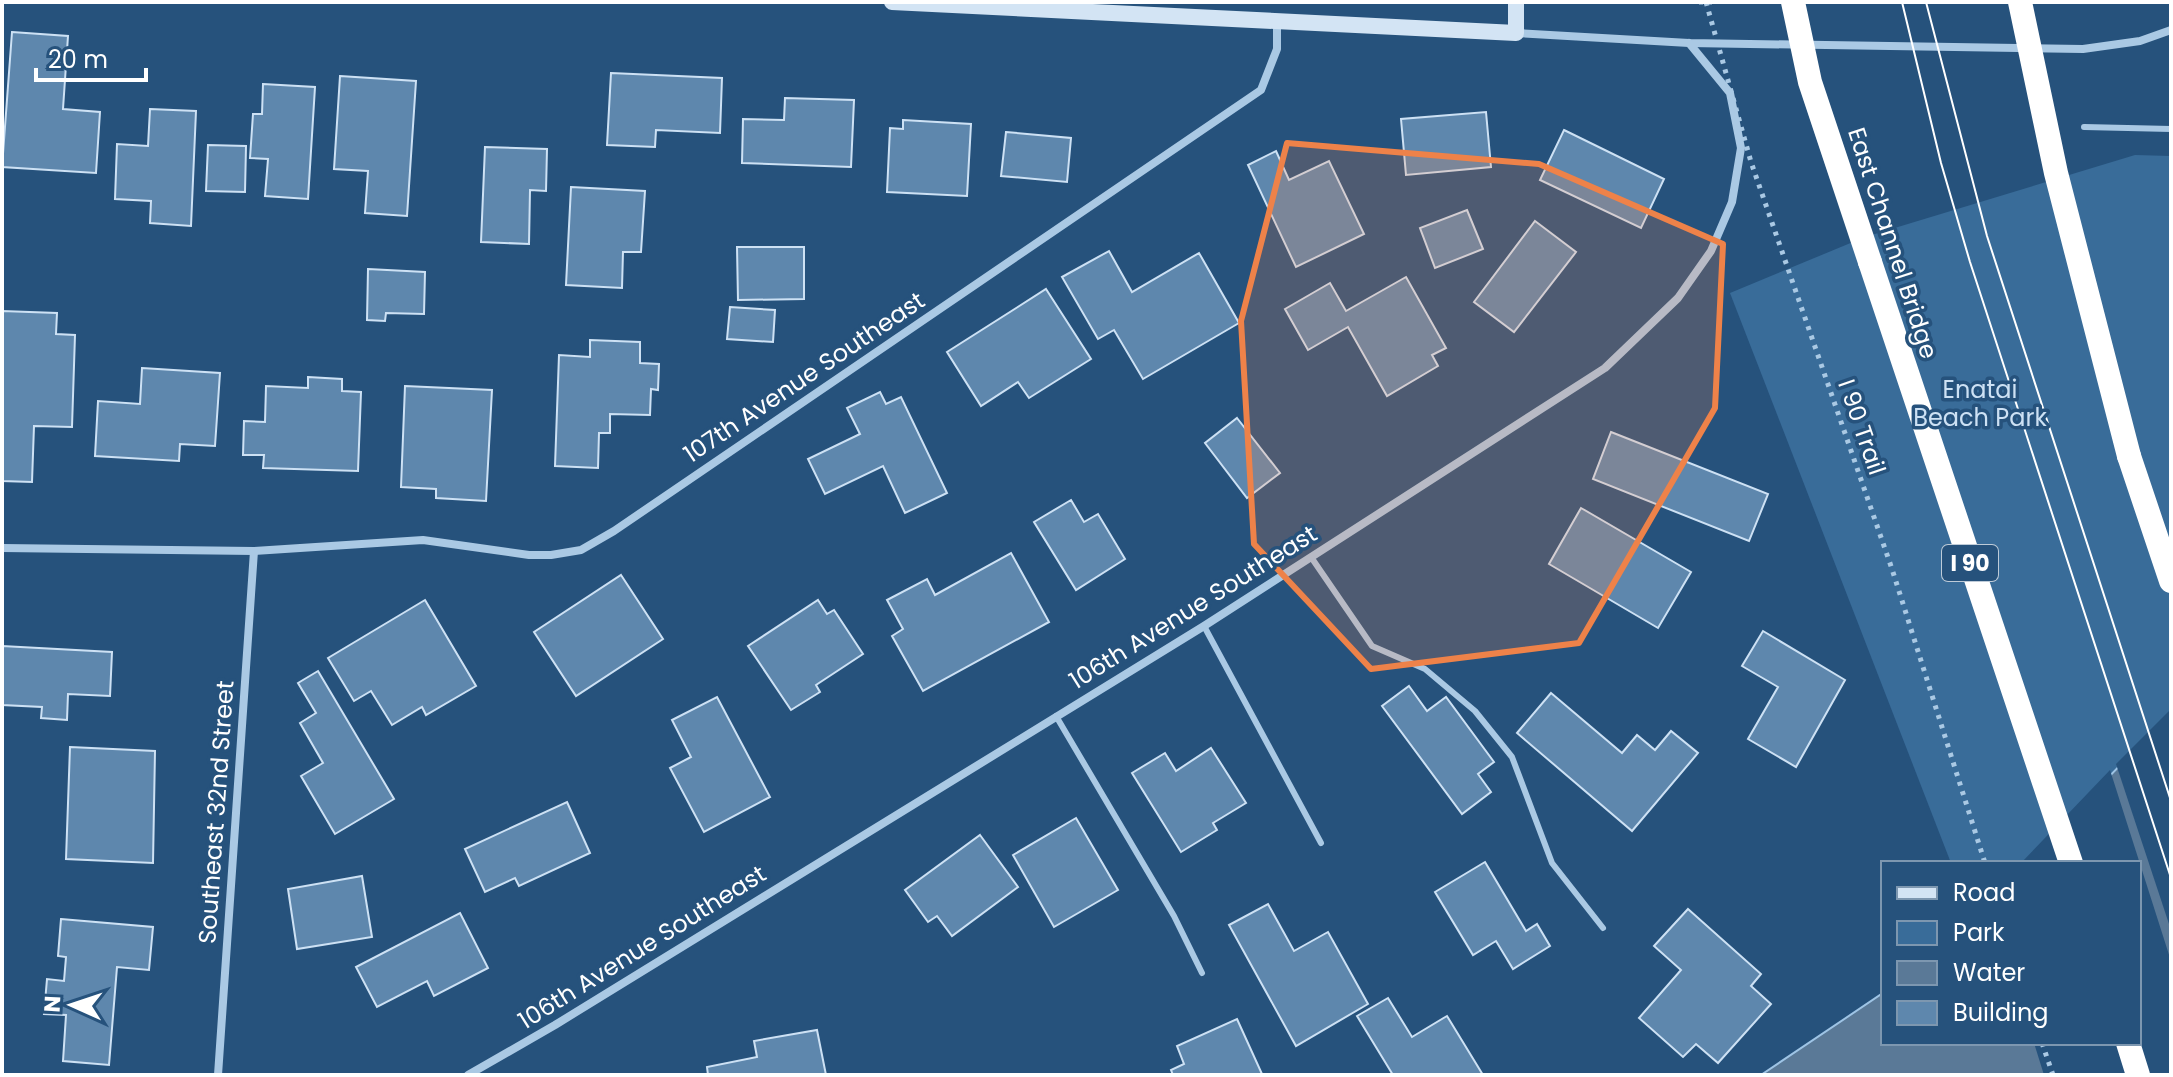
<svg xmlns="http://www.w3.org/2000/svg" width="2173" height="1077" font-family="Poppins,sans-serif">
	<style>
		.green { fill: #396c99 }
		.water { fill: #5a7997; stroke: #9ec4e5; stroke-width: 2 }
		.pier { fill: #26527c }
		.building { fill: #5e87ad; stroke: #cde1f4; stroke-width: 2 }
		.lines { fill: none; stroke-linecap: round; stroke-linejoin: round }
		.path { stroke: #aac9e4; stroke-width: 5; stroke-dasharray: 4 6; stroke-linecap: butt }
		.lane { stroke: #aac9e4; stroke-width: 6 }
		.street { stroke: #aac9e4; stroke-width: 8 }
		.secondary { stroke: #d3e4f4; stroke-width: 16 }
		.highway { stroke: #fff; stroke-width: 24 }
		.tram { stroke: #fff; stroke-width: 2 }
		.path-bridge { stroke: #aac9e4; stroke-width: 5; stroke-dasharray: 4 6; stroke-linecap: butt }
		.highway-bridge { stroke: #fff; stroke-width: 24 }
		.marked { fill: #ee8249; fill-opacity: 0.2; stroke: #ee8249; stroke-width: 6; stroke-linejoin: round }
		.labels { text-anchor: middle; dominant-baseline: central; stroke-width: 7; stroke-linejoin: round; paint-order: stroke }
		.shield { fill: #26527c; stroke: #becbd8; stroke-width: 2 }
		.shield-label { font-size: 22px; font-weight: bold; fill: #fff }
		.street-label { font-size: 24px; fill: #fff; stroke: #26527c }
		.park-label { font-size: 24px; fill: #cde1f4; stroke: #26527c }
	</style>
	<rect width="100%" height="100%" fill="#26527c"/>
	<polygon class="green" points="2135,155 2171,156 2171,713 2025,863 1951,863 1730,293 1865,237"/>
	<polygon class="water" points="2171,713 2171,1075 1761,1075 1883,993 1883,1043 2139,1043 2139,863 2025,863"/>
	<g class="pier">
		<polygon points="2171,709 2171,930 2116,764"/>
		<polygon points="2110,770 2171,961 2171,1075 2044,1075 2034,1043 2139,1043 2139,863 2021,863"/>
	</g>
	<g class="building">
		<polygon points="12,32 68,36 63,109 100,112 96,173 2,167"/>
		<polygon points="611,73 722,78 720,133 656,130 655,147 607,145"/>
		<polygon points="340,76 416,81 407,216 365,213 368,171 334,169"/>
		<polygon points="263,84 315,87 308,199 265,196 268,159 250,158 253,114 262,114"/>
		<polygon points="785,98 854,100 851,167 742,163 743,119 784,120"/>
		<polygon points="150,109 196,111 191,226 150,223 151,201 115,199 117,144 148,146"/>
		<polygon points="1486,112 1491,167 1406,175 1401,119"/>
		<polygon points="903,120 971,124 967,196 887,192 890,128 903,129"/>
		<polygon points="1564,130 1664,179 1641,228 1540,180"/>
		<polygon points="1006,132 1071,138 1067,182 1001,176"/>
		<polygon points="208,145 246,146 245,192 206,191"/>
		<polygon points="485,147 547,149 546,191 530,190 529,244 481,242"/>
		<polygon points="1276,151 1289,180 1329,161 1364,234 1296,267 1248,165"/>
		<polygon points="571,187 645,191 641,252 623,252 622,288 566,285"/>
		<polygon points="1467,210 1483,249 1435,268 1420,228"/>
		<polygon points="1535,221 1576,252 1514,332 1474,302"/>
		<polygon points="737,247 804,247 804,299 738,300"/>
		<polygon points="1109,251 1132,292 1199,253 1239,323 1143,379 1114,330 1098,339 1062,277"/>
		<polygon points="368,269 425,272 424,314 386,313 385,321 367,320"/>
		<polygon points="1406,277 1446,348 1432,355 1438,366 1387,396 1348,327 1308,350 1285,309 1330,283 1346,311"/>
		<polygon points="1046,289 1091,359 1029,398 1018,382 981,406 947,352"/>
		<polygon points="730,307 775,310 773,342 727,339"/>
		<polygon points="2,311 57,313 56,334 75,335 72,427 34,426 32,482 2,481"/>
		<polygon points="590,340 640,342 640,363 659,364 658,390 651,389 650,415 610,414 610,433 599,433 598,468 555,466 559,355 590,357"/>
		<polygon points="142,368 220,373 215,446 180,444 179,461 95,456 98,401 140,404"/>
		<polygon points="308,377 342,379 342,391 361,392 358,471 263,468 264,455 243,455 244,421 265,422 266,386 308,388"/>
		<polygon points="405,386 492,390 486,501 436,498 436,489 401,487"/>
		<polygon points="880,392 886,404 901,397 947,493 905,513 883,466 825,494 808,459 860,434 847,408"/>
		<polygon points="1237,418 1280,473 1247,498 1205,443"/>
		<polygon points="1611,432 1768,494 1749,541 1593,479"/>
		<polygon points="1071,500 1084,522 1098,514 1125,559 1076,590 1034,522"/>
		<polygon points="1581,508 1691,572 1658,628 1549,564"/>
		<polygon points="1011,553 1049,622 923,691 892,636 903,629 887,600 927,579 935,595"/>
		<polygon points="621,575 663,639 576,696 534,632"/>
		<polygon points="425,600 476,686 426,715 422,707 392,725 371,691 354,701 328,658"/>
		<polygon points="818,600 827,614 834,610 863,654 816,685 820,692 791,710 748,646"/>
		<polygon points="1763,631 1845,680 1796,767 1748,739 1778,687 1742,666"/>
		<polygon points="2,646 112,652 110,696 68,694 67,720 41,718 42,707 2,705"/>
		<polygon points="318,671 394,799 335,834 301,776 323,763 300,723 316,713 298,683"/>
		<polygon points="1409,686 1427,711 1446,697 1494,762 1478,774 1491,792 1462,814 1382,706"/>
		<polygon points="1551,693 1622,753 1637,735 1655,750 1671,731 1698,753 1632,831 1517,733"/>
		<polygon points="717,697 770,797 704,832 670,768 691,757 672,720"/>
		<polygon points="70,747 155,751 153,863 66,859"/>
		<polygon points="1211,748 1246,803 1213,823 1217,830 1181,852 1132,773 1165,753 1176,771"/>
		<polygon points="567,802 590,853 519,886 515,878 485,892 465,849"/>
		<polygon points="1076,818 1118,890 1054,927 1013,855"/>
		<polygon points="980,835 1018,887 952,936 937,916 928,922 905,890"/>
		<polygon points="1485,862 1526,931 1537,924 1550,946 1513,969 1496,941 1473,955 1435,892"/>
		<polygon points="362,876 372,937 297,949 288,889"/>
		<polygon points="1268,904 1294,951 1328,932 1368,1004 1296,1046 1229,925"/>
		<polygon points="1688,909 1761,974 1751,986 1771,1004 1718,1063 1696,1044 1683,1057 1639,1018 1681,970 1654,946"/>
		<polygon points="460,913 488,968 434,996 427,981 377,1007 356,967"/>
		<polygon points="61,919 153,927 149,970 117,967 109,1065 63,1061 66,1015 44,1014 47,979 64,981 66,957 58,956"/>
		<polygon points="1388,998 1412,1037 1447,1016 1483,1075 1393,1075 1357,1016"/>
		<polygon points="1237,1019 1262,1074 1173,1075 1171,1070 1184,1064 1177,1046"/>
		<polygon points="817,1030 826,1075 708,1075 707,1067 757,1057 754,1041"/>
	</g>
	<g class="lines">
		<g class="path">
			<polyline points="1699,2 1712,2"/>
			<polyline points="2042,1043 2053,1075"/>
		</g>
		<g class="lane">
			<polyline points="2084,127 2171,129"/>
			<polyline points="1311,557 1372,646 1425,669 1475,711 1512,757 1552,863 1603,928"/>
			<polyline points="1204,626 1321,843"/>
			<polyline points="1056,716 1174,916 1202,973"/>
		</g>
		<g class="street">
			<polyline points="1516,33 1689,43 2083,49 2140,41 2171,30"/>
			<polyline points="2,548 254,551 423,540 529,555 551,555 581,550 614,531 1261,90 1277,49 1277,22"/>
			<polyline points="218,1075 254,551"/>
			<polyline points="468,1075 555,1025 1204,626 1605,368 1678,298 1711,251 1732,202 1741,148 1730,93 1689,43"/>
		</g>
		<polyline class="secondary" points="892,2 1516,33 1516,2"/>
		<g class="highway">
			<polyline points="1870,262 2071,863"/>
			<polyline points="2129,456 2171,581"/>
			<polyline points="2128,1043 2138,1075"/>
		</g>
		<g class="tram">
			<polyline points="1902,2 1941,163 1970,262 2171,878"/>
			<polyline points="1926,2 1987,236 2171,801"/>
		</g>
		<polyline class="path-bridge" points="1706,2 1751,162 1892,569 1985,863"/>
		<g class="highway-bridge">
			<polyline points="1793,2 1810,82 1870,262"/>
			<polyline points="2020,2 2056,173 2129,456"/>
		</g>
	</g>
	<path class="marked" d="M1287,143L1539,164L1723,244L1715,408L1579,643L1371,669L1254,544L1241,321Z"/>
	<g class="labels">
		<rect class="shield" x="1942" y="545" width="56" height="36" rx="6"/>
		<g class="shield-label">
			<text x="1970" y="563">I 90</text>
		</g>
		<g class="street-label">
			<text transform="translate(1893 243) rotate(72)">East Channel Bridge</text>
			<text transform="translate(804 377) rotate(-34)">107th Avenue Southeast</text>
			<text transform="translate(1862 427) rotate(71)">I 90 Trail</text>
			<text transform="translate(1193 607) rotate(-32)">106th Avenue Southeast</text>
			<text transform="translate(216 812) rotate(-86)">Southeast 32nd Street</text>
			<text transform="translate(642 947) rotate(-32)">106th Avenue Southeast</text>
		</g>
		<g class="park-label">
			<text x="1980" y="389">Enatai<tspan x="1980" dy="28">Beach Park</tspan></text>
		</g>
	</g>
	<rect width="2173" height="1077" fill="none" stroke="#ffffff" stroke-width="8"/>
	<rect x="1881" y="861" width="260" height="184" fill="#26527c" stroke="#7d97b0" stroke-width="2"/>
	<rect x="1897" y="887" width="40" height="12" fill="#d3e4f4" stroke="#7d97b0" stroke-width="2"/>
	<text x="1953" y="901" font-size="24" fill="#ffffff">Road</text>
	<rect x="1897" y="921" width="40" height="24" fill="#396c99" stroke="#7d97b0" stroke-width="2"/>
	<text x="1953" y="941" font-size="24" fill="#ffffff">Park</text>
	<rect x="1897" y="961" width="40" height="24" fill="#5a7997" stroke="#7d97b0" stroke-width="2"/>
	<text x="1953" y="981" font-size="24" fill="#ffffff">Water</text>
	<rect x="1897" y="1001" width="40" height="24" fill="#5e87ad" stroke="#7d97b0" stroke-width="2"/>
	<text x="1953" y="1021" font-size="24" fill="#ffffff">Building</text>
	<g transform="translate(72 1005) rotate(273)" stroke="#26527c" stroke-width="6" paint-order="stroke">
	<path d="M0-6L14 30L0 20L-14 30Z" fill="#ffffff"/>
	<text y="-12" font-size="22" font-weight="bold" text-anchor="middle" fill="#ffffff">N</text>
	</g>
	<path d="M36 68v12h110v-12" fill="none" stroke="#ffffff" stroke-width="4"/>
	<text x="48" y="68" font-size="24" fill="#ffffff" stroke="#26527c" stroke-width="6" paint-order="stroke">20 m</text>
</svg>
